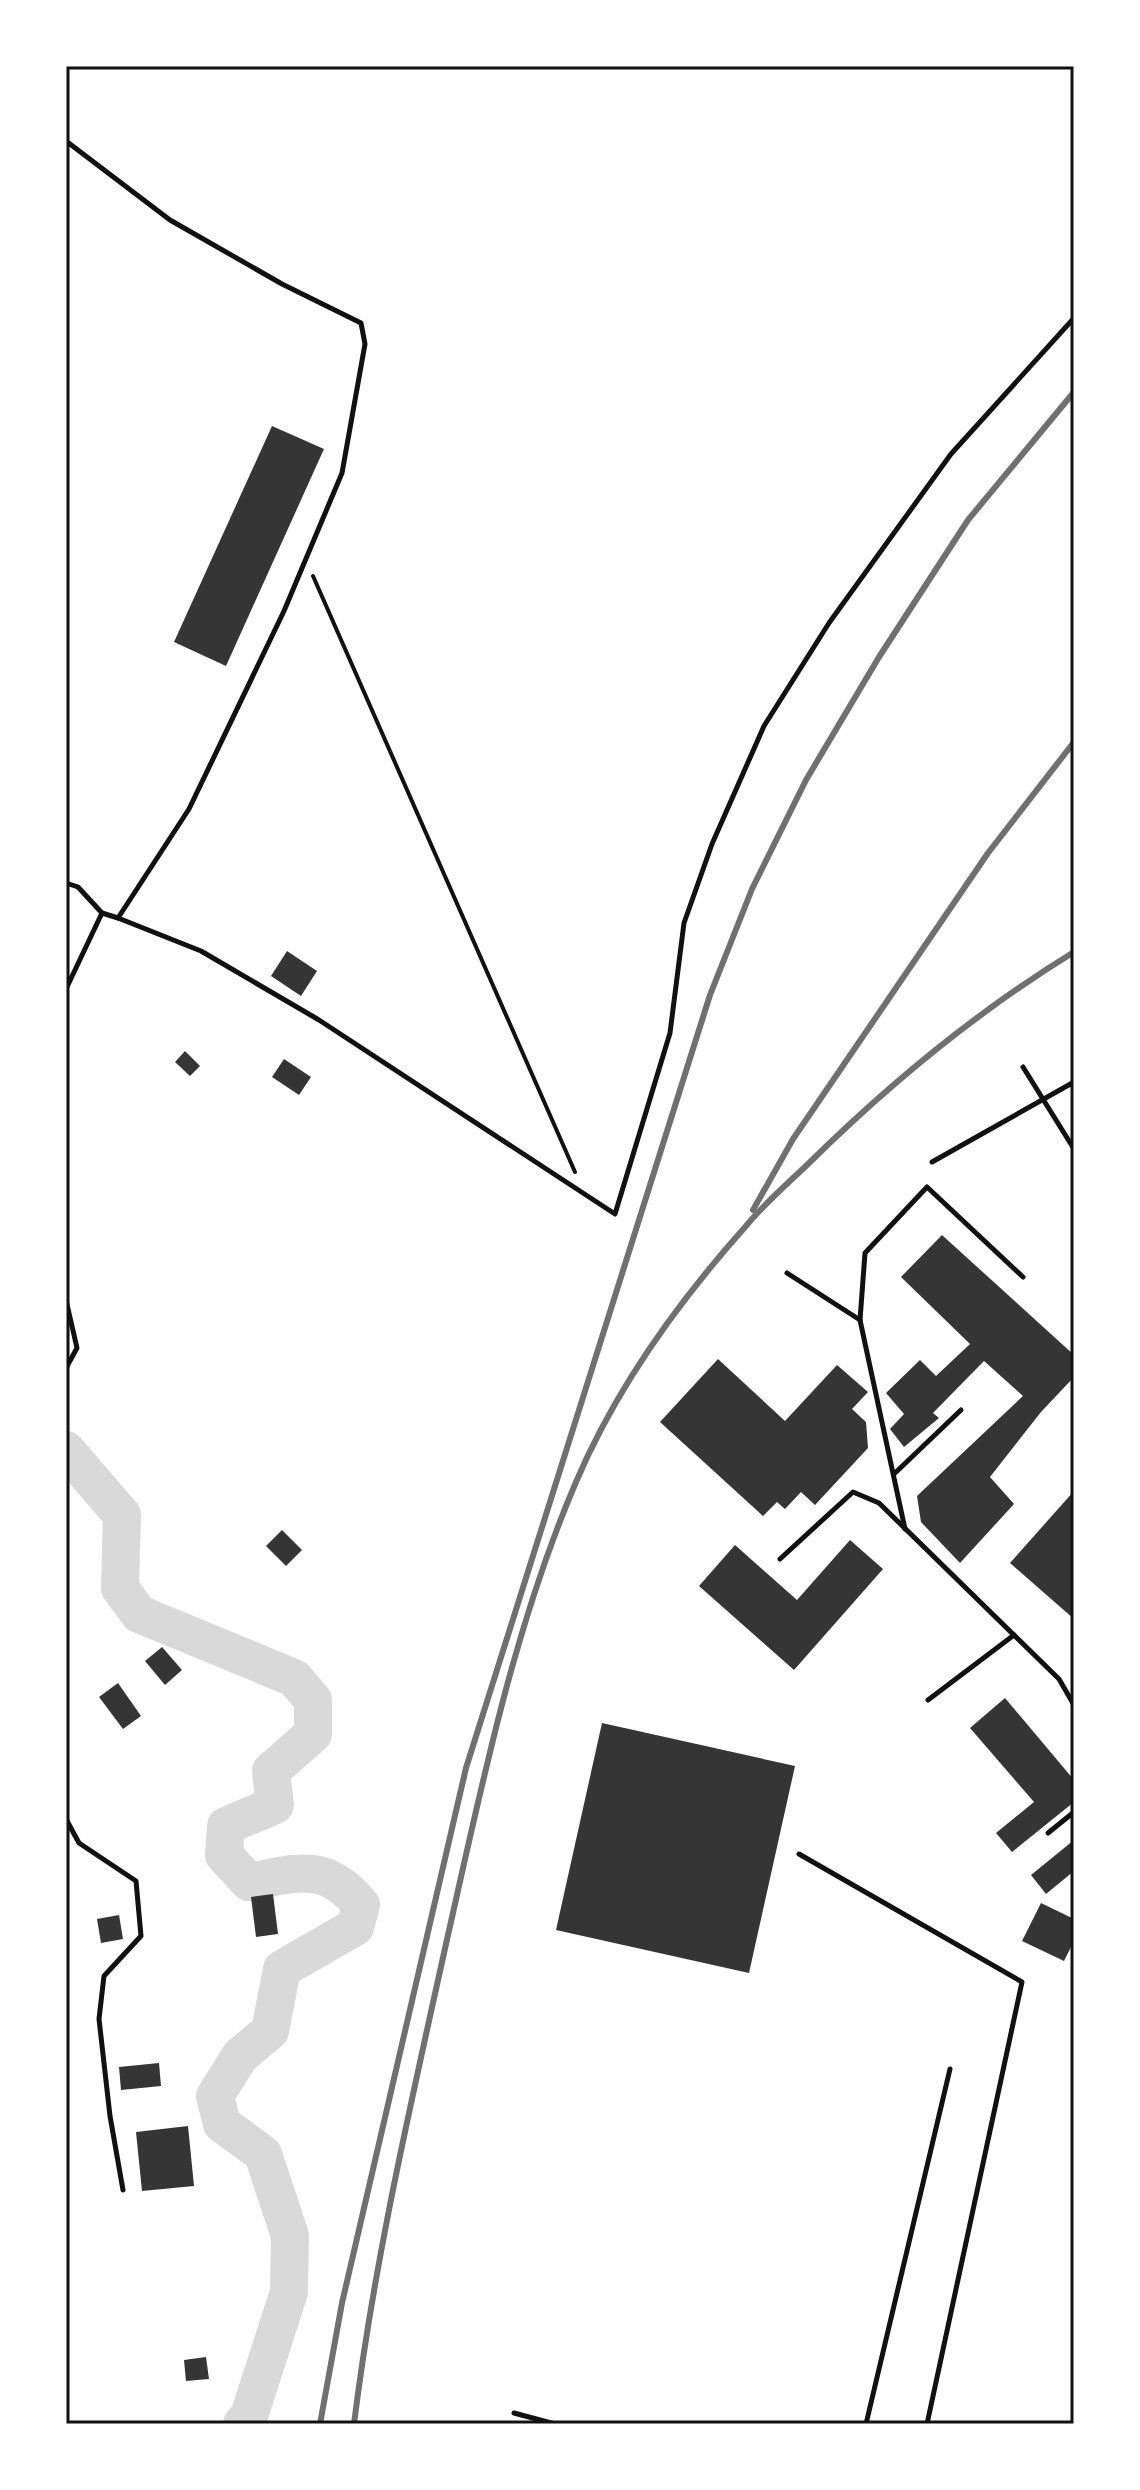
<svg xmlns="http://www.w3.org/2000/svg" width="1140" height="2490" font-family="'Nunito Sans',sans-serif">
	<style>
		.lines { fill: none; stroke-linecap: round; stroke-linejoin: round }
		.river { stroke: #d9d9d9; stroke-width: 38 }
		.building { fill: #353535 }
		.path { stroke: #111; stroke-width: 4 }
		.service { stroke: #111; stroke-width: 5 }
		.rail { stroke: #707070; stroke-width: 6 }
		.neatline { fill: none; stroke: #111; stroke-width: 3 }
	</style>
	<rect width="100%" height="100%" fill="#fff"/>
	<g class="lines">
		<path class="river" d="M66,1450L122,1515L120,1588L139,1614L294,1678L313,1700V1734L271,1771L275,1805L226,1826L224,1855L249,1882C297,1873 325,1861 361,1905L355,1927L282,1969L270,2031L240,2056L215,2096L222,2124L263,2154L290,2236L289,2292L249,2416L242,2424"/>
	</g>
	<g class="building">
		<polygon points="272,426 324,449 226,666 174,642"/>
		<polygon points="287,951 317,971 301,996 271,976"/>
		<polygon points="185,1051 200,1066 190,1076 175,1062"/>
		<polygon points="284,1059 311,1077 299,1095 272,1077"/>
		<polygon points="942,1235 1074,1355 1074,1377 1041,1412 990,1477 1014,1504 960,1563 921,1522 917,1496 1023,1396 984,1361 933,1413 939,1418 904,1447 890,1429 904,1414 886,1393 920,1360 936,1376 970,1344 901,1277"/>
		<polygon points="718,1359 785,1421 837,1365 868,1392 852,1409 866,1422 868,1448 815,1505 801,1492 785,1509 777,1502 763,1516 660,1422"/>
		<polygon points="1074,1491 1074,1619 1010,1563"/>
		<polygon points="282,1530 302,1550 286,1566 266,1546"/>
		<polygon points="850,1540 883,1569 794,1670 699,1586 735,1545 797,1600"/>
		<polygon points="162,1647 182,1670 165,1685 145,1661"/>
		<polygon points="118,1683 141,1716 123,1729 99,1697"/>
		<polygon points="1005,1698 1074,1780 1074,1802 1012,1852 996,1833 1034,1802 970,1728"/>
		<polygon points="602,1723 795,1766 749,1973 556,1930"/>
		<polygon points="1074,1840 1074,1871 1046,1894 1031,1875"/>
		<polygon points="273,1894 278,1934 256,1937 251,1897"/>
		<polygon points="1041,1903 1074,1919 1074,1941 1064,1961 1022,1941"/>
		<polygon points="119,1915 123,1939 101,1943 97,1919"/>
		<polygon points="159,2063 161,2086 121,2090 119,2067"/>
		<polygon points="188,2126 194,2186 142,2191 136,2132"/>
		<polygon points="206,2357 209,2379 186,2381 184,2360"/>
	</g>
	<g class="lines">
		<polyline class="path" points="313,576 575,1172"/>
		<g class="service">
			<polyline points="66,141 170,220 282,284 361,323 365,344 342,473 284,611 189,809 118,918 102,913 66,989"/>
			<polyline points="66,883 78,887 102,913"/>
			<polyline points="118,918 201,951 319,1020 615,1214 670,1033 684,923 712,844 764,726 829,623 951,454 1074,318"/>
			<polyline points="1023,1067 1074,1149"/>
			<polyline points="932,1162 1074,1082"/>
			<polyline points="787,1273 860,1320"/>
			<polyline points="66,1300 77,1348 66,1368"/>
			<polyline points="894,1474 961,1410"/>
			<polyline points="905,1529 860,1320 865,1253 927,1187 1023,1277"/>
			<polyline points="780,1559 853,1492 879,1503 1059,1679 1074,1705"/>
			<polyline points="928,1700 1014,1635"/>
			<polyline points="66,1819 79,1843 136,1881 141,1936 104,1976 99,2019 110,2116 123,2190"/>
			<polyline points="1048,1833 1074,1812"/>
			<polyline points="799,1854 1022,1982 927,2424"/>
			<polyline points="514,2413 555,2424"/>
			<polyline points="866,2424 950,2069"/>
		</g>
		<g class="rail">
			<polyline points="753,1210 793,1139 988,853 1074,742"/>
			<polyline points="320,2424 342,2303 466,1768 710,995 752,889 806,780 879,657 968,520 1074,392"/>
			<path d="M354,2424C374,2262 411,2103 446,1944C481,1789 513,1629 576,1482C616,1388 678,1302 746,1226C764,1204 786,1185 807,1165C888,1085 976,1012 1074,952"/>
		</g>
	</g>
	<rect width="1140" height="2490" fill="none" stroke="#ffffff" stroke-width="136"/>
	<rect x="68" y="68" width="1004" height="2354" class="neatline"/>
</svg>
